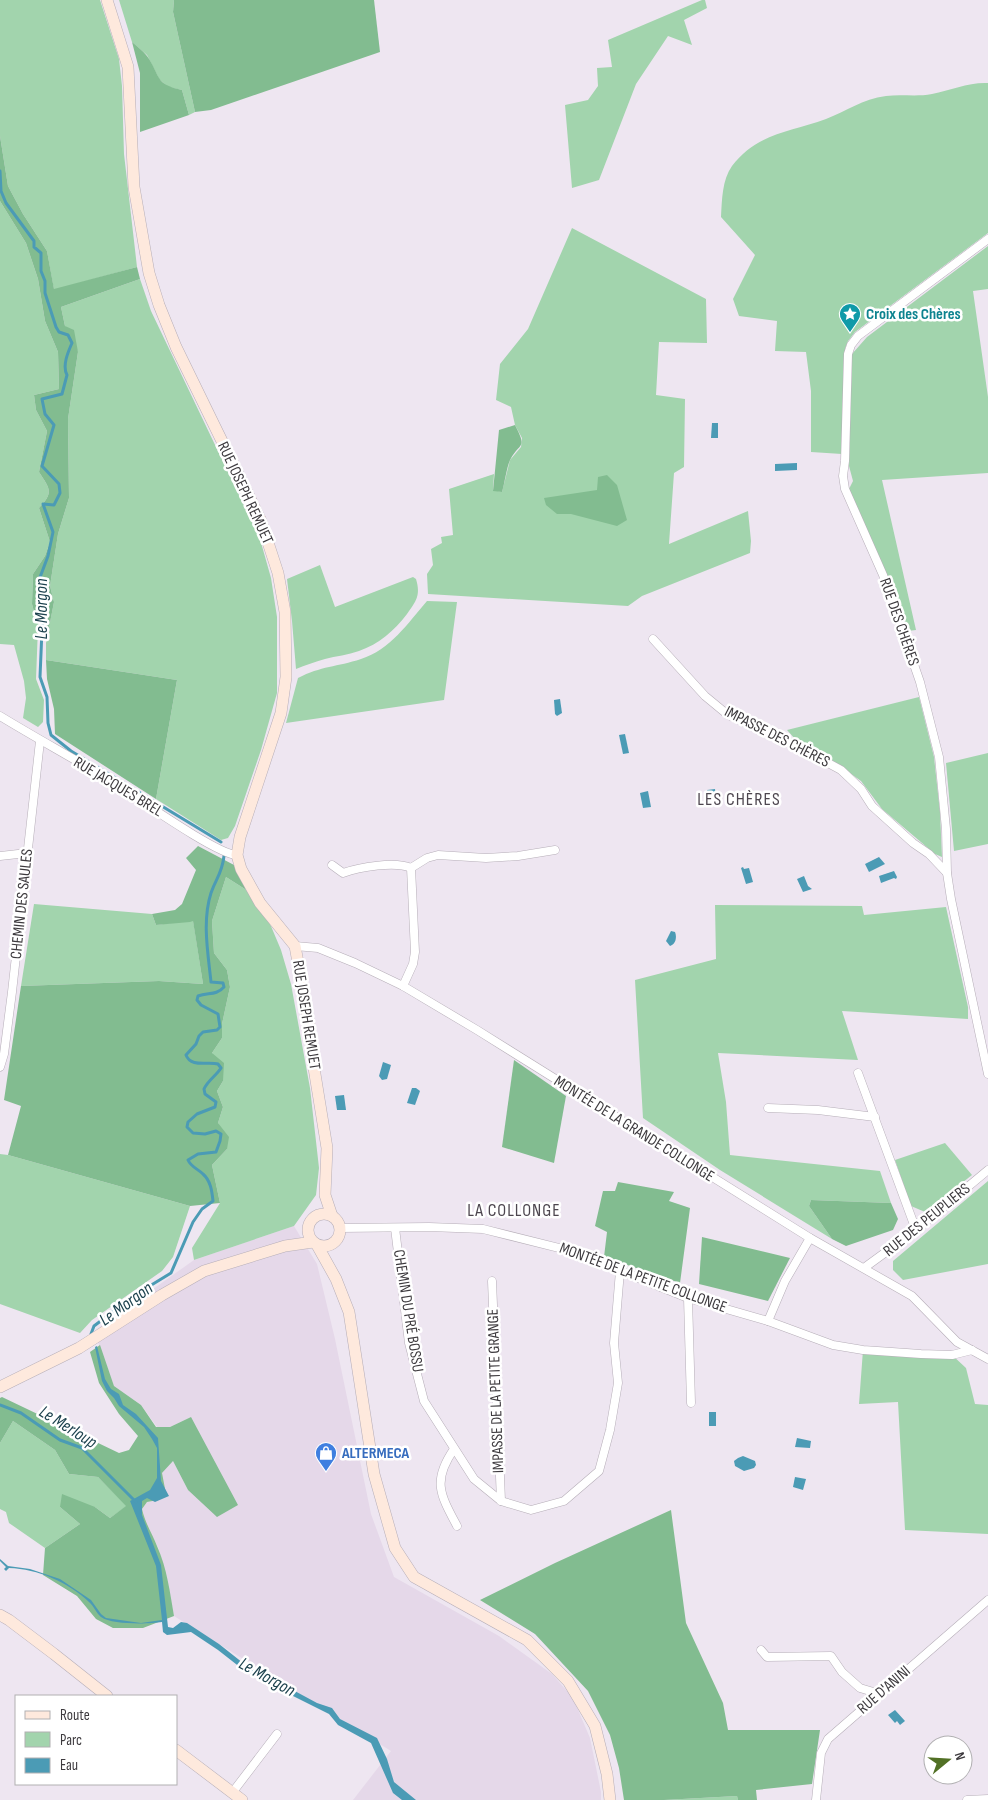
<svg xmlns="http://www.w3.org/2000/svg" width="988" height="1800" font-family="'Sofia Sans Condensed',sans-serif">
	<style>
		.built { fill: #e5d8e9 }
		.green { fill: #a2d4ad }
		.forest { fill: #82bc90 }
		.water { fill: #4b9bb5 }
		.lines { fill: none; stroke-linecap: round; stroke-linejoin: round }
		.stream { stroke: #4b9bb5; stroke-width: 3 }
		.street-casing { stroke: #b6aeb8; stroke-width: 9 }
		.secondary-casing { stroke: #b6aeb8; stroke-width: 12 }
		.street { stroke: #fff; stroke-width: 8 }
		.secondary { stroke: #fee9dd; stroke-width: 11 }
		.labels { text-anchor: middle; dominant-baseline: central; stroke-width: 5; stroke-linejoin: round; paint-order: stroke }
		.culture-label { font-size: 16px; font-weight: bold; fill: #0d838f; stroke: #fff; text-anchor: start }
		.street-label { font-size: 16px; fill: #3d3a3e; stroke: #fff }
		.shop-label { font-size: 16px; font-weight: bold; fill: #366cbe; stroke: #fff; text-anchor: start }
		.water-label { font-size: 18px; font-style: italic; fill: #1d424e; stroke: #fff }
		.neighbourhood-label { font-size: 18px; letter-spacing: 1px; fill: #4d464f; stroke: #fff }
	</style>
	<rect width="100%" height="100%" fill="#eee6f1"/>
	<polygon class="built" points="294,1226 317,1264 335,1339 371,1514 394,1577 499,1636 552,1674 573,1698 590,1738 601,1792 601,1800 353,1800 391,1751 174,1616 167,1579 158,1547 144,1522 142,1509 147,1502 158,1500 162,1473 173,1461 188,1490 191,1417 170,1427 157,1427 141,1405 114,1386 94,1331 194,1260"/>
	<g class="green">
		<polygon points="0,0 100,0 119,59 122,86 124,154 137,267 54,290 47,251 23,214 8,186 0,136"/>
		<polygon points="119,0 174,0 173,12 195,112 189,115 182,90 168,87 159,79 147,55 132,42"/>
		<polygon points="702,0 705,0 707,8 684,20 692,45 668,36 636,84 599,180 572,188 565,105 588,100 598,86 597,68 612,67 608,40"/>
		<path d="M988,83V233L855,332L848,341L845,349L842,454L811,452V391L806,352L775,351L777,321L739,316L733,299L755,255L721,217C722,200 722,180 732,166C757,133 790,132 826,119C847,111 862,99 886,96C901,94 917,97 932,94C951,90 969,82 988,83Z"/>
		<path d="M0,201L26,243L38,279L45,321L58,352L59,389L34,395L36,410L47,431L39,472C50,489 54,492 39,508L50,542L45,556L33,574L32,604L38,627L36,679L44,700L43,722L38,727L23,718L26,698L24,681L14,645L0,644Z"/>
		<polygon points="572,228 706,299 707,343 659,342 656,395 685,399 684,467 674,473 669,544 748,511 751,541 750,553 642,596 628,606 428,594 427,574 433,565 431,549 442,543 441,537 453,535 449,489 494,474 493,490 502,492 510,460 521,447 522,438 515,425 511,407 496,400 500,364 528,329"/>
		<polygon points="988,246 988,289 973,291 988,397 988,473 882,480 916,630 908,631 849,489 853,481 849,466 852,354 867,337"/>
		<polygon points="140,279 151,311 260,539 271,578 277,617 277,693 261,750 235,826 228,838 221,840 156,799 177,680 46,660 46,643 54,602 50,586 58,534 69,498 68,419 78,352 65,326 61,307"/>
		<path d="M320,565L335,607L413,577L416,579C421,596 416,601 407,614C394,631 379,644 359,651C348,655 336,656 325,659C315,662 305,665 296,669L292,621L287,579Z"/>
		<path d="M427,601L457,602L444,700L286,723L298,678C321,666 337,667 361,659C390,650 408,623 427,601Z"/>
		<polygon points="919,697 934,757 940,812 942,857 935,854 882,809 861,781 833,761 796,740 787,730"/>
		<polygon points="988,753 988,844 954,851 946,763"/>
		<polygon points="226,877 248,891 268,919 281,950 291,984 310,1088 319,1168 316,1195 294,1226 194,1260 192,1248 220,1203 212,1165 227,1149 218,1123 223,1107 217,1091 223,1081 212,1053 222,1038 222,1024 230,987 227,970 214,953 212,921"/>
		<polygon points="34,904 152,914 156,925 193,920 203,984 159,981 21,986"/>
		<polygon points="715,905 862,906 864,915 946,907 968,1007 968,1019 842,1011 858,1060 718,1053 726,1102 730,1155 880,1171 891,1203 811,1200 809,1206 832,1239 720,1170 643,1118 635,980 716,959"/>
		<polygon points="945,1143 972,1175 925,1212 911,1206 895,1160"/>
		<polygon points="0,1154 8,1155 190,1206 173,1257 162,1271 92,1320 80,1333 0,1304"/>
		<polygon points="988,1181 988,1264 903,1280 893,1270 893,1261"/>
		<polygon points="863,1350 952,1355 966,1368 975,1404 988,1405 988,1534 905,1530 898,1402 859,1404"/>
		<polygon points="13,1421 55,1450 69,1474 98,1477 127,1506 110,1518 95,1507 60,1507 80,1524 45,1548 9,1523 6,1512 0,1509 0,1443"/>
		<polygon points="737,1796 738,1800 664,1800"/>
	</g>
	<g class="forest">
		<polygon points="174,0 374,0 380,52 211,110 195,112 173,12"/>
		<path d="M132,42C137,46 143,51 147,56C161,76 154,84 182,90L189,115L140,132V73Z"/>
		<path d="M0,136L8,186L23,214L47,251L54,289L137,267L140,279L61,307L65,326L74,330L78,352L68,419L69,498L58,534L50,586L54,602L48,633L38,627L32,604L33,574L45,556L50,542L39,508C54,492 50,489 39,472L47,431L36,410L34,395L59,389L58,352L45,321L38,279L26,243L0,201Z"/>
		<path d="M515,425C528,450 519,442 510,460C506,470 505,482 502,492L493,491L499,430Z"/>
		<polygon points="607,475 617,485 627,520 617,526 571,514 557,514 546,505 544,498 597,490 598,477"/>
		<polygon points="46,660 177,680 156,799 55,734 54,709 47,679"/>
		<polygon points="198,846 234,865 248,891 226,877 212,921 214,953 227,970 230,987 222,1024 222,1038 212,1053 224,1063 223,1081 217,1091 223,1107 218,1123 229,1137 227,1149 212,1165 220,1203 190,1206 8,1155 21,1106 4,1100 21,986 159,981 203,984 193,921 190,922 156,925 152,914 175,910 182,904 196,870 186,858"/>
		<polygon points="514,1060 566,1096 554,1163 502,1147"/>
		<polygon points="618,1182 674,1192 669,1201 690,1208 680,1283 604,1257 607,1232 595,1226 603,1191 615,1191"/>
		<polygon points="811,1200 891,1203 898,1219 893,1230 846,1246 832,1239 809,1206"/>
		<polygon points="702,1237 790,1258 768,1301 699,1284"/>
		<path d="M100,1345L114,1386L141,1405L156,1427H170L191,1417L238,1505L217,1517L188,1490L173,1461L162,1473L166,1494L158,1500L147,1502L142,1509C145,1523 152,1533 157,1546C167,1568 170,1593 174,1616L143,1628H113L96,1619L77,1596L43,1575L45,1548L80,1524L60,1507L62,1494L95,1507L110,1518L126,1506L98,1477L69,1474L55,1450L13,1421L0,1443V1398L2,1397L119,1453L129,1450L138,1436L119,1414L99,1383L90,1352Z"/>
		<polygon points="671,1510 686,1623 723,1703 728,1730 820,1730 812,1784 756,1790 757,1800 738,1800 737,1796 664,1800 624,1800 619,1768 610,1735 588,1691 535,1634 480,1600 555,1563"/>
	</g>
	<g class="water">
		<polygon points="712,423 718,423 718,438 711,438"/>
		<polygon points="797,463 797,470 775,471 775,464"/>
		<polygon points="560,699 562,713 557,716 555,714 554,700"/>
		<polygon points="625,734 629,753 623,754 619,735"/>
		<polygon points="715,789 717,804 709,805 707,790"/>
		<polygon points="648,791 651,807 643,808 640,793"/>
		<polygon points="879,857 885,864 869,872 865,864"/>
		<polygon points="743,867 744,869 749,868 753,882 746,884 741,868"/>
		<polygon points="894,871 897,877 896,879 894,878 881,883 879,876"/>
		<polygon points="804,876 808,886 812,889 803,892 797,879"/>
		<path d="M671,931L675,932C677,937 676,944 670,946L666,941Z"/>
		<polygon points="383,1062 391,1065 387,1079 382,1080 379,1076"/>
		<polygon points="412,1088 416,1088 420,1091 415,1105 407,1103"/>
		<polygon points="344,1095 346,1110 337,1110 335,1096"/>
		<path d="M97,1346L105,1379L111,1389L119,1394L123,1405L136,1414L158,1438L161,1481L169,1496L155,1502L147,1498L142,1501V1515L161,1565L168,1627L173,1628L181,1622L187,1623L219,1644L243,1663L317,1703L332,1708L340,1719L377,1738L387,1759L394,1782L416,1800H402L393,1793L371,1743L338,1725L329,1714L261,1680L241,1668L218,1650L191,1632L167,1635L163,1632L162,1622C149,1624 112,1625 101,1617C96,1613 94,1606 89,1602C68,1582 38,1569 9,1568L6,1571L4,1569L6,1567L0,1561V1559L8,1566L30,1569L60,1579L91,1600L101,1614L106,1618L141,1623L162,1620L156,1566L130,1501L150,1490L157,1478V1448L152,1439L144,1427L119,1406L114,1398L107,1391L102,1381L95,1347Z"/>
		<rect x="709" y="1412" width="7" height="14"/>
		<polygon points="797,1438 811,1441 810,1448 795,1447"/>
		<polygon points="743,1456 755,1461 756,1465 754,1468 744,1471 735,1466 734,1461 738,1458"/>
		<polygon points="795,1477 806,1479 803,1490 793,1487"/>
		<polygon points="895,1710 905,1721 900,1725 897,1721 895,1723 888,1715"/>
	</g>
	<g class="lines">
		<g class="stream">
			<path d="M0,171L1,191L6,203L34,241V247L41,253V271L45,281V293L56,327L59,332L68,335L72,343C68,352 62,366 67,375L62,394L42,399L45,414L54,425L42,466L59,484L60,493L54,505L43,504L53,532L48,556L39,580L43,606L40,677L47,697L48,723L51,735L71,751L221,842"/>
			<path d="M91,1336V1334L94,1326L135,1295L171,1273L193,1222L202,1209L213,1201C212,1192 211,1181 203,1174C198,1169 191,1167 188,1160L198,1154L216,1152L220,1141L221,1134L216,1131L205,1134L193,1133L187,1127L188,1122L197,1114L215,1107L216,1102L205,1094L204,1089C208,1080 216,1076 221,1068L218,1064C208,1061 191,1068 186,1055L196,1044L199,1036L203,1032L217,1030L220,1027L218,1014L201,1005L197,1000L198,996C208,992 216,996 224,987L223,983L211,982C208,953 202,921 211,893C216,878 222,874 224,856"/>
			<polyline points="0,1405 21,1413 60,1440 82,1448 136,1502"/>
		</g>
		<g class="street-casing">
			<g id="street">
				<polyline points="988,239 858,336 851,345 848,354 845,461 843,476 845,489 883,575 920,682 939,757 946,829 947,873 951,899 988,1074"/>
				<polyline points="653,639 705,696 728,715 791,743 841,770 861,789 872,806 913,843 929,854 947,873"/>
				<path d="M0,716C36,738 73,758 109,780C132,794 217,855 237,855"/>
				<polyline points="0,856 27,853"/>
				<path d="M332,865L343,873C360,867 395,861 411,868"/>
				<polyline points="295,946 318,948 355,963 403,986 477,1030 810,1238 912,1296 957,1342 988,1359"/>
				<polyline points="403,986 413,964 415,952 411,868 427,858 438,855 486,858 518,856 555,850"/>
				<polyline points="0,1067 4,1054 12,992 40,741"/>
				<polyline points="858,1073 916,1230"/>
				<polyline points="768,1108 818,1110 875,1117"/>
				<polyline points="340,1228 429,1227 483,1229 583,1254 643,1280 688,1298 768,1321 833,1345 863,1350 921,1354 952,1355 972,1350"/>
				<polyline points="395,1228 409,1343 424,1401 474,1479 501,1501 531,1510 564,1501 599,1471 610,1430 618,1383 614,1343 620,1271"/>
				<polyline points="864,1268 916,1230 988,1170"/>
				<polyline points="492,1281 501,1501"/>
				<polyline points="688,1298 691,1403"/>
				<polyline points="768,1321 785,1281 810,1238"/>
				<path d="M454,1449C432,1481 440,1494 457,1526"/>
				<polyline points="761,1650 767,1657 831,1656 842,1672 860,1688 880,1694"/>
				<polyline points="232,1793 277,1734"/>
				<polyline points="816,1800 821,1753 828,1739 988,1600"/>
				<polyline points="967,1800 988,1799"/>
			</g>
		</g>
		<g class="secondary-casing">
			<g id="secondary">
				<polyline points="107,0 128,67 134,187 149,273 159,305 176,347 261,521 278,573 285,612 286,677 281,713 240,837 237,855 241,869 260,903 295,946 309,1023 314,1068 327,1148 325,1195 332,1216"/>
				<circle cx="324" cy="1230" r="16"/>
				<polyline points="317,1245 336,1279 349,1312 374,1474 395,1548 414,1577 527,1640 568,1681 595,1726 607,1774 610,1800"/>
				<polyline points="0,1387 79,1348 162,1295 204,1271 285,1246 313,1242"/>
				<polyline points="0,1615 9,1620 54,1654 107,1696"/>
				<polyline points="176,1750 242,1800"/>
			</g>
		</g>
		<use href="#street" class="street"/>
		<use href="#secondary" class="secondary"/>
	</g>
	<defs>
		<g id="sight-pin" transform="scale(1.125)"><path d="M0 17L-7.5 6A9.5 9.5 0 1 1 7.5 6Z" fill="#0f9aa8" stroke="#fff"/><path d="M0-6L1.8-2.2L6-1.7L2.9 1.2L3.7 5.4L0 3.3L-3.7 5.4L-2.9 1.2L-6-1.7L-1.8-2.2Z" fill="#fff"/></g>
		<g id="shop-pin" transform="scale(1.125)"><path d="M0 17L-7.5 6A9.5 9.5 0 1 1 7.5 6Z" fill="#3f7fe0" stroke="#fff"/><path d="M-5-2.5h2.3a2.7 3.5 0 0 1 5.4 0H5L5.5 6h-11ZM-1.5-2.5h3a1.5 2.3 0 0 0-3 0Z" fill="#fff"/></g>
	</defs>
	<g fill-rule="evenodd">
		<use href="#sight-pin" x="850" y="314"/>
		<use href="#shop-pin" x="326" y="1453"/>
	</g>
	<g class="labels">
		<g class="culture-label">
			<text x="866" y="314">Croix des Chères</text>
		</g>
		<g class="street-label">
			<text transform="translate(245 493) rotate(65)">RUE JOSEPH REMUET</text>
			<text transform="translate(899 622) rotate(71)">RUE DES CHÈRES</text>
			<text transform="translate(777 737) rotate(27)">IMPASSE DES CHÈRES</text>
			<text transform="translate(118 787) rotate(31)">RUE JACQUES BREL</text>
			<text transform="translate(22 904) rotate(-84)">CHEMIN DES SAULES</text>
			<text transform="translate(306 1015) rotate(81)">RUE JOSEPH REMUET</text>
			<text transform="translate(634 1129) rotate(32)">MONTÉE DE LA GRANDE COLLONGE</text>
			<text transform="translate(927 1220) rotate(-39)">RUE DES PEUPLIERS</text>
			<text transform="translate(643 1278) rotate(20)">MONTÉE DE LA PETITE COLLONGE</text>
			<text transform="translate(408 1311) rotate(81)">CHEMIN DU PRÉ BOSSU</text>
			<text transform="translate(496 1391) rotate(-92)">IMPASSE DE LA PETITE GRANGE</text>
			<text transform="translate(884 1690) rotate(-41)">RUE D'ANINI</text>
		</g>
		<g class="shop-label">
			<text x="342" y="1453">ALTERMECA</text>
		</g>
		<g class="water-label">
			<text transform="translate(41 609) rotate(-90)">Le Morgon</text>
			<text transform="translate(126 1304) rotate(-36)">Le Morgon</text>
			<text transform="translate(68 1427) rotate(32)">Le Merloup</text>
			<text transform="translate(267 1677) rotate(29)">Le Morgon</text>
		</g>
		<g class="neighbourhood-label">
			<text x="739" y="799">LES CHÈRES</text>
			<text x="514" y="1210">LA COLLONGE</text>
		</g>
	</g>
	<rect x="15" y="1695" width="162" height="90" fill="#ffffff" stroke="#b1b0b2"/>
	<rect x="25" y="1711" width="25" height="8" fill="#fee9dd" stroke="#b1b0b2"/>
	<text x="60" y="1720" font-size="15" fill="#3d3a3e">Route</text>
	<rect x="25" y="1732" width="25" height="15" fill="#a2d4ad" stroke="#b1b0b2"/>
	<text x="60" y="1745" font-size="15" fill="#3d3a3e">Parc</text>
	<rect x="25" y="1758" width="25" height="15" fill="#4b9bb5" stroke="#b1b0b2"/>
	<text x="60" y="1770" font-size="15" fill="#3d3a3e">Eau</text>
	<g transform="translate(948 1760) rotate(72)"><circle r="24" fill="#ffffff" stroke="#b1b0b2"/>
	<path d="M0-4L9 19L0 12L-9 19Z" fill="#517025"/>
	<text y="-8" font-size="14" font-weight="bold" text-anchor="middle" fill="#3d3a3e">N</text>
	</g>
</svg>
